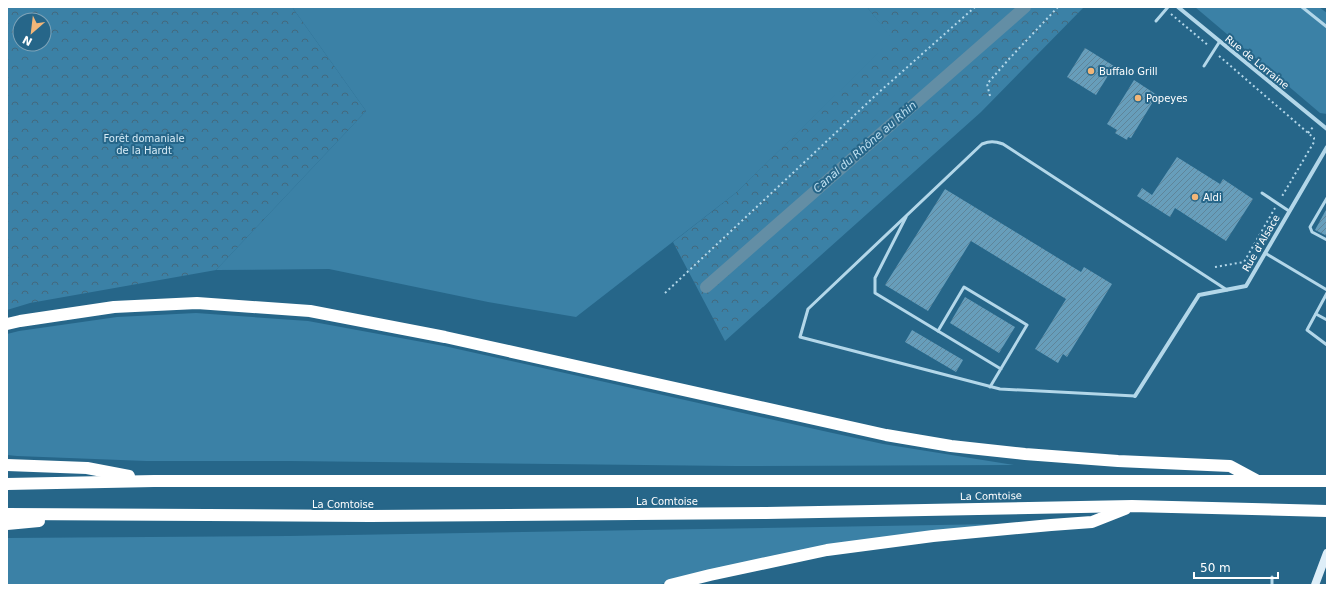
<svg xmlns="http://www.w3.org/2000/svg" width="1334" height="592" font-family="'DejaVu Sans',sans-serif">
	<style>
		.grass { fill: #3b81a6 }
		.forest { fill: url(#forest-crowns); fill-rule: evenodd }
		.lines { fill: none; stroke-linecap: round; stroke-linejoin: round }
		.canal { stroke: #638ea5; stroke-width: 12 }
		.building { fill: url(#building-hatch) }
		.path { stroke: #b3d7e9; stroke-width: 2; stroke-dasharray: 2 3; stroke-linecap: butt }
		.service { stroke: #b3d7e9; stroke-width: 3 }
		.minor { stroke: #b3d7e9; stroke-width: 4 }
		.secondary { stroke: #deeef8; stroke-width: 8 }
		.motorway { stroke: #fff; stroke-width: 12 }
		.poi-dot { fill: #f2b678; stroke: #266689; stroke-width: 1.5 }
		.labels { text-anchor: middle; dominant-baseline: central; stroke-width: 4; stroke-linejoin: round; paint-order: stroke }
		.street-label { font-size: 10px; fill: #fff; stroke: #266689 }
		.poi-label { font-size: 10px; fill: #fff; stroke: #266689; text-anchor: start }
		.park-label { font-size: 10px; fill: #d7ecf7; stroke: #266689 }
		.water-label { font-size: 11px; font-style: italic; fill: #bfe0f1; stroke: #266689 }
	</style>
	<defs>
		<pattern id="forest-crowns" width="20" height="18" patternUnits="userSpaceOnUse"><rect width="20" height="18" fill="#3b81a6"/><path d="M2 6a3 3 0 1 1 6 0M12 15a3 3 0 1 1 6 0" fill="none" stroke="#43697e"/></pattern>
		<pattern id="building-hatch" width="6" height="6" patternUnits="userSpaceOnUse"><rect width="6" height="6" fill="#679ebb"/><path d="M-1 1l2-2M0 6l6-6M5 7l2-2" fill="none" stroke="#5f859a"/></pattern>
	</defs>
	<rect width="100%" height="100%" fill="#266689"/>
	<g class="grass">
		<polygon points="292,7 867,7 893,39 737,192 576,317 488,302 329,269 216,270 366,111"/>
		<polygon points="1195,7 1319,7 1327,13 1327,114 1320,113"/>
		<polygon points="196,313 308,321 444,346 828,432 883,444 1014,465 734,466 290,461 146,461 17,456 7,455 7,334 19,331 117,317"/>
		<polygon points="997,524 827,545 657,585 7,585 7,538 289,536"/>
	</g>
	<g class="forest">
		<path d="M7,7H292L366,111L216,270L30,303L7,310ZM20,20H44V44H20Z"/>
		<polygon points="867,7 1084,7 981,112 725,341 673,242 737,192 892,39"/>
	</g>
	<g class="lines">
		<polyline class="canal" points="706,287 1025,7"/>
	</g>
	<g class="building">
		<polygon points="1085,48 1114,66 1096,95 1067,77"/>
		<polygon points="1134,80 1157,95 1131,138 1128,137 1127,140 1115,133 1117,130 1107,124"/>
		<polygon points="1177,157 1220,184 1223,179 1253,199 1226,241 1175,208 1170,217 1137,196 1142,188 1152,195"/>
		<polygon points="945,189 1081,272 1084,267 1112,284 1067,357 1063,354 1058,363 1035,349 1066,299 971,241 928,311 885,285"/>
		<polygon points="1327,208 1327,236 1315,230"/>
		<polygon points="965,297 1015,327 999,353 950,323"/>
		<polygon points="912,330 963,360 956,372 905,342"/>
	</g>
	<g class="lines">
		<g class="path">
			<polyline points="1171,14 1209,46"/>
			<polyline points="1219,56 1314,138 1314,142 1281,198"/>
			<polyline points="990,96 987,84 1009,59 1058,7"/>
			<polyline points="1308,133 1314,126"/>
			<polyline points="1215,267 1244,262 1275,208"/>
			<polyline points="665,293 877,94 975,7"/>
		</g>
		<g class="service">
			<polyline points="1302,7 1327,27"/>
			<polyline points="1156,21 1168,7"/>
			<polyline points="1204,66 1220,41"/>
			<polyline points="1262,193 1289,211"/>
			<polyline points="1327,198 1310,227 1312,232 1327,240"/>
			<polyline points="906,217 875,278 875,293 938,331"/>
			<polyline points="1265,253 1327,290"/>
			<polyline points="1327,293 1307,330 1327,345"/>
			<polyline points="1316,314 1327,320"/>
			<polyline points="990,387 1027,325 964,287 938,331 1001,369"/>
			<path d="M1135,396L1000,389L800,337L808,309L982,144C990,141 994,141 1003,144L1227,290"/>
			<polyline points="1272,585 1272,577"/>
		</g>
		<g class="minor">
			<polyline points="1178,7 1327,129"/>
			<polyline points="1135,396 1199,295 1246,286 1327,147"/>
		</g>
		<polyline class="secondary" points="1315,585 1327,553"/>
		<g class="motorway">
			<polyline points="7,324 20,321 114,307 197,303 310,311 445,337 886,435 951,446 1025,454 1118,461 1230,466 1256,480"/>
			<polyline points="7,465 87,468 129,476"/>
			<polyline points="7,484 154,481 1327,481"/>
			<polyline points="7,514 370,516 766,513 1132,506 1327,511"/>
			<polyline points="7,524 39,521"/>
			<polyline points="670,585 710,575 827,550 933,536 1051,525 1092,522 1125,509"/>
		</g>
	</g>
	<g class="poi-dot">
		<circle cx="1091" cy="71" r="4"/>
		<circle cx="1138" cy="98" r="4"/>
		<circle cx="1195" cy="197" r="4"/>
	</g>
	<g class="labels">
		<g class="street-label">
			<text transform="translate(1257 62) rotate(39)">Rue de Lorraine</text>
			<text transform="translate(1261 243) rotate(-60)">Rue d'Alsace</text>
			<text transform="translate(991 496) rotate(-1)">La Comtoise</text>
			<text x="667" y="501">La Comtoise</text>
			<text x="343" y="504">La Comtoise</text>
		</g>
		<g class="poi-label">
			<text x="1099" y="71">Buffalo Grill</text>
			<text x="1146" y="98">Popeyes</text>
			<text x="1203" y="197">Aldi</text>
		</g>
		<g class="park-label">
			<text x="144" y="138">Forêt domaniale<tspan x="144" dy="12">de la Hardt</tspan></text>
		</g>
		<g class="water-label">
			<text transform="translate(865 147) rotate(-41)">Canal du Rhône au Rhin</text>
		</g>
	</g>
	<rect width="1334" height="592" fill="none" stroke="#ffffff" stroke-width="16"/>
	<g transform="translate(32 32) rotate(208)"><circle r="19" fill="#266689" stroke="#7da3b8"/>
	<path d="M0-3L7 15L0 10L-7 15Z" fill="#f2b678"/>
	<text y="-6" font-size="11" font-weight="bold" text-anchor="middle" fill="#ffffff">N</text>
	</g>
	<path d="M1194 572v6h84v-6" fill="none" stroke="#ffffff" stroke-width="2"/>
	<text x="1200" y="572" font-size="12" fill="#ffffff" stroke="#266689" stroke-width="3" paint-order="stroke">50 m</text>
</svg>
